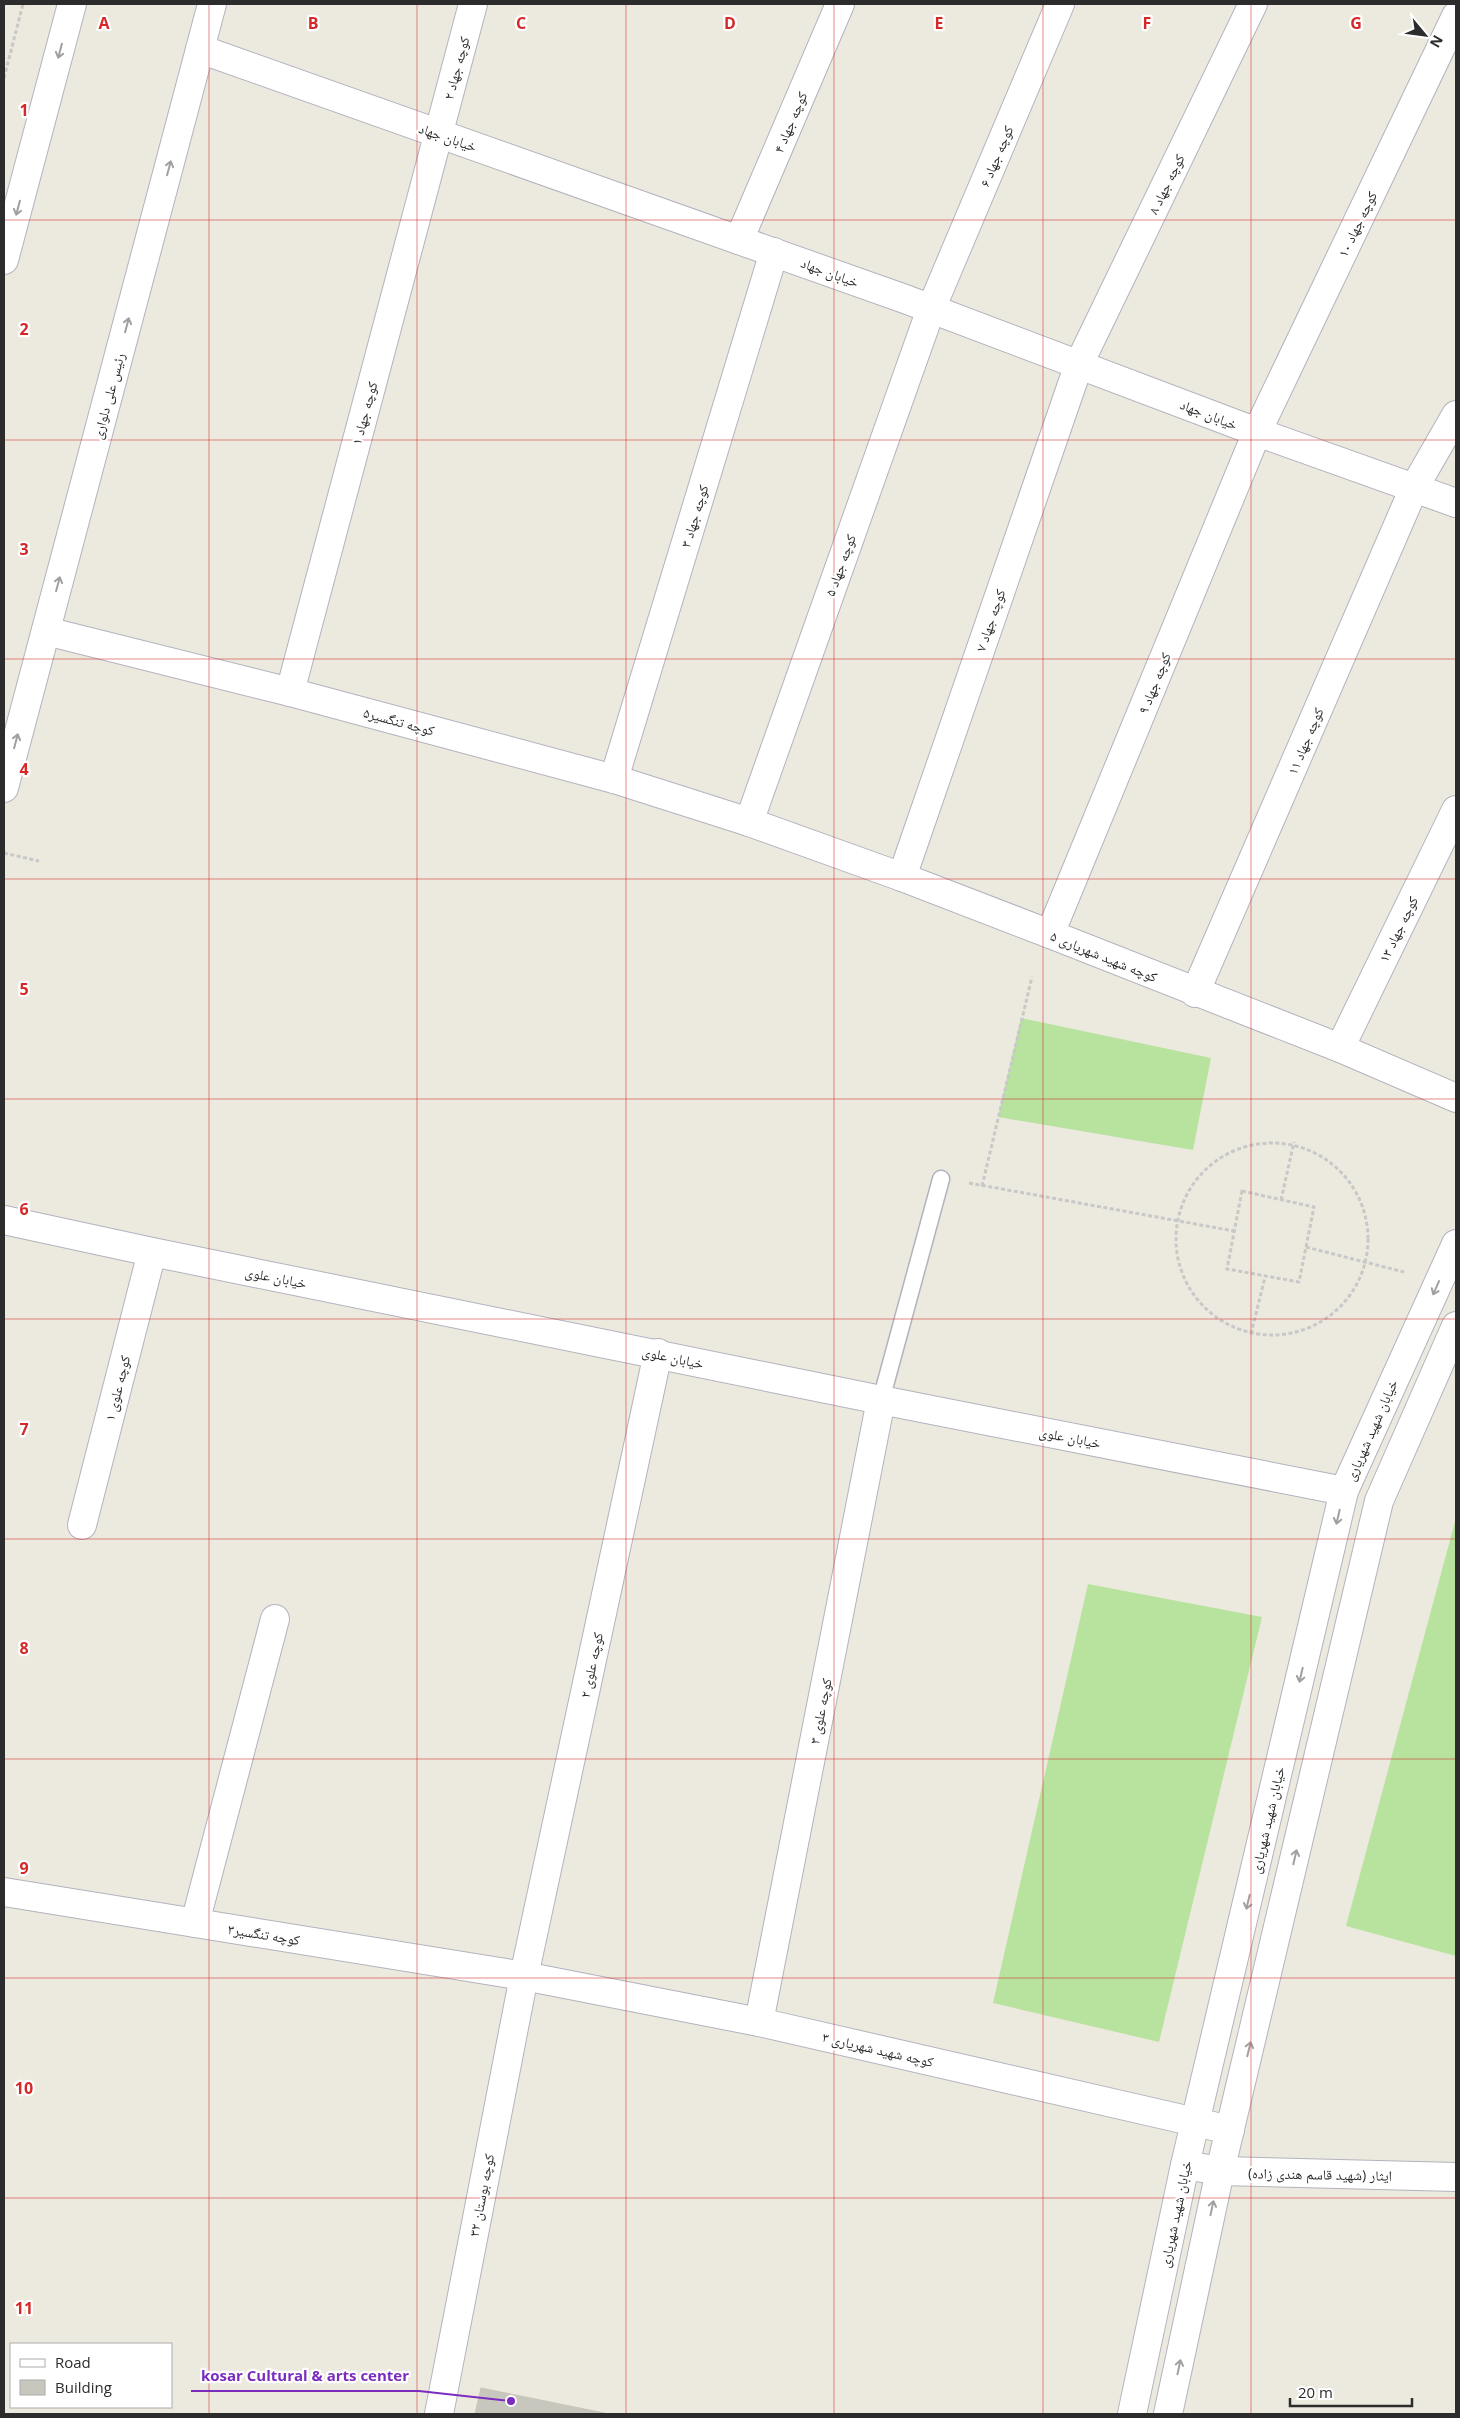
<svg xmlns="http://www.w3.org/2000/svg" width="1460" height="2418" font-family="'Open Sans','Noto Naskh Arabic',sans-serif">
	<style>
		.pitch { fill: #b8e39e }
		.building { fill: #c8c7be; stroke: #c7c5b9 }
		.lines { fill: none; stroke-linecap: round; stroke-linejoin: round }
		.lane-casing { stroke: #b3b3be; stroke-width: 19 }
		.street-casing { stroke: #b3b3be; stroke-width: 30 }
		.secondary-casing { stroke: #b3b3be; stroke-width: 30 }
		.path { stroke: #c8c8c8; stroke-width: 3; stroke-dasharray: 4 2.5; stroke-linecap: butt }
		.lane { stroke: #fff; stroke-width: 16 }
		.street { stroke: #fff; stroke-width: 28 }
		.secondary { stroke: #fff; stroke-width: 28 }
		.oneway { stroke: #a0a0a0 }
		.grid { fill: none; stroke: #d62828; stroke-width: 1; stroke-opacity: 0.55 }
		.labels { text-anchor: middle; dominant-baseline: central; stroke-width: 4.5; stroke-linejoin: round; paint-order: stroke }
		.street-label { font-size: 14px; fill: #2c2c2c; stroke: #fff }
		.grid-label { font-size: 16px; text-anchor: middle; font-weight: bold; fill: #d62828; stroke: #fff; stroke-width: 4.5; stroke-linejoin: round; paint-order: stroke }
		.leader { fill: none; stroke: #7b2cbf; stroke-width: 2 }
		.callout-dot { fill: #7b2cbf; stroke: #fff; stroke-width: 2 }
		.callout-label { font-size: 15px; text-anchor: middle; font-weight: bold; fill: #7b2cbf; stroke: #fff; stroke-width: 4.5; stroke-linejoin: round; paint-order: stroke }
	</style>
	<rect width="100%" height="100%" fill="#ece9df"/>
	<g class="pitch">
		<polygon points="1021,1018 1211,1058 1193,1150 998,1117"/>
		<polygon points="1456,1518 1456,1956 1346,1926"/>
		<polygon points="1088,1584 1262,1617 1159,2042 993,2003"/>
	</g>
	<polygon class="building" points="481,2388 609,2414 475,2414"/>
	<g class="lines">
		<g class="lane-casing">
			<polyline id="lane" points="881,1400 941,1179"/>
		</g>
		<g class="street-casing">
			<g id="street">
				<polyline points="200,49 905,299 1257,432 1456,503"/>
				<polyline points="739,240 840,4"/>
				<polyline points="46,631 290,692 614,779 749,822 902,877 1050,934 1340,1048 1456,1098"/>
				<polyline points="290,692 473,4"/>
				<polyline points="614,779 774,252"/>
				<polyline points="749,822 931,309 1060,4"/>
				<polyline points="902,877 1079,364 1253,4"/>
				<polyline points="1050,934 1257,432 1456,16"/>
				<polyline points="1195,993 1414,488 1456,415"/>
				<polyline points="1340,1048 1456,810"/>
				<polyline points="82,1525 152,1252"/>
				<polyline points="4,1892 524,1976 759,2022 1230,2130"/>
				<polyline points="195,1923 275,1619"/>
				<polyline points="759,2022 881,1400"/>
				<polyline points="1185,2165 1220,2171 1456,2177"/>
				<polyline points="439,2414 524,1976 658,1353"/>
			</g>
		</g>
		<g class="secondary-casing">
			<g id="secondary">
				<polyline points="4,260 72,4"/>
				<polyline points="4,788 212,4"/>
				<polyline points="4,1220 152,1252 881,1400 1344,1491"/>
				<polyline points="1132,2414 1185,2165 1344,1491 1456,1244"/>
				<polyline points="1168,2414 1220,2171 1379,1501 1456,1326"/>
			</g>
		</g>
		<g class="path">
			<polyline points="4,78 23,4"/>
			<polyline points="4,853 39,861"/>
			<circle cx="1272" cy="1239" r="96"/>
			<polyline points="969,1183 1234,1231"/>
			<polyline points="982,1186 1032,977"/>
			<polygon points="1242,1191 1314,1207 1299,1282 1227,1269"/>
			<polyline points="1281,1200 1294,1142"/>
			<polyline points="1306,1247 1404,1272"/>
			<polyline points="1251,1334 1265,1277"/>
		</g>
		<use href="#lane" class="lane"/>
		<use href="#street" class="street"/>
		<use href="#secondary" class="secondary"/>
	</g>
	<defs><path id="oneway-shaft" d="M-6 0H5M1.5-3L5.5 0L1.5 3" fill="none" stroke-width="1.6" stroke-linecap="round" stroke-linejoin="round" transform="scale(1.25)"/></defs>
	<g class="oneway">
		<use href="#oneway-shaft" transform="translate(60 51) rotate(105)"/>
		<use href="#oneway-shaft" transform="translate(169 168) rotate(-75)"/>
		<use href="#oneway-shaft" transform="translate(18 208) rotate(105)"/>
		<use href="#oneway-shaft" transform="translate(127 325) rotate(-75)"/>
		<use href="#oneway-shaft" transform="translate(58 584) rotate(-75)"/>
		<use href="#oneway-shaft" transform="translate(16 741) rotate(-75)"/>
		<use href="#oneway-shaft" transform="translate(1436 1288) rotate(114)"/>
		<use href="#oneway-shaft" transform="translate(1338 1517) rotate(103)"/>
		<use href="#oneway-shaft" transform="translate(1301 1675) rotate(103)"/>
		<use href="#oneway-shaft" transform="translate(1295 1857) rotate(-77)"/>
		<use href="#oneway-shaft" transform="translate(1248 1902) rotate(103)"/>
		<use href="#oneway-shaft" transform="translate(1249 2049) rotate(-77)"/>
		<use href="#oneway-shaft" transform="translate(1212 2208) rotate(-78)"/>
		<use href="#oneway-shaft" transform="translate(1179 2367) rotate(-78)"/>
	</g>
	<path class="grid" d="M209,4V2414M417,4V2414M626,4V2414M834,4V2414M1043,4V2414M1251,4V2414M4,220H1456M4,440H1456M4,659H1456M4,879H1456M4,1099H1456M4,1319H1456M4,1539H1456M4,1759H1456M4,1978H1456M4,2198H1456"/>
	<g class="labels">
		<g class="street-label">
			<text transform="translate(456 68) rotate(-75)">کوچه جهاد ۲</text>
			<text transform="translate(790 122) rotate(-67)">کوچه جهاد ۴</text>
			<text transform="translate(448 137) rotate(19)">خیابان جهاد</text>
			<text transform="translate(996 156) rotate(-67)">کوچه جهاد ۶</text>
			<text transform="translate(1166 184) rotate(-64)">کوچه جهاد ۸</text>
			<text transform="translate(1357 224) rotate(-64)">کوچه جهاد ۱۰</text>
			<text transform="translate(830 272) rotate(20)">خیابان جهاد</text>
			<text transform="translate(108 396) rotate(-75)">رئیس علی دلواری</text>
			<text transform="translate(364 413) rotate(-75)">کوچه جهاد ۱</text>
			<text transform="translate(1209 414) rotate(21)">خیابان جهاد</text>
			<text transform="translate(694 516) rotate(-73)">کوچه جهاد ۳</text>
			<text transform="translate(840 565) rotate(-70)">کوچه جهاد ۵</text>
			<text transform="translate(990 620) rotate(-71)">کوچه جهاد ۷</text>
			<text transform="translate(1154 683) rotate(-68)">کوچه جهاد ۹</text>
			<text transform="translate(399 721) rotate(15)">کوچه تنگسیر۵</text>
			<text transform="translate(1305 741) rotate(-67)">کوچه جهاد ۱۱</text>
			<text transform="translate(1398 929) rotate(-64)">کوچه جهاد ۱۳</text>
			<text transform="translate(1104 956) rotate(22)">کوچه شهید شهریاری ۵</text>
			<text transform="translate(276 1277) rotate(11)">خیابان علوی</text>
			<text transform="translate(673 1357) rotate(12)">خیابان علوی</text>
			<text transform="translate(117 1388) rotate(-76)">کوچه علوی ۱</text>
			<text transform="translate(1371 1430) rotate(-66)">خیابان شهید شهریاری</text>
			<text transform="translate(1070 1437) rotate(11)">خیابان علوی</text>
			<text transform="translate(591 1665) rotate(-78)">کوچه علوی ۲</text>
			<text transform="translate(820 1711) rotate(-79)">کوچه علوی ۳</text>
			<text transform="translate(1267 1820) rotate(-77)">خیابان شهید شهریاری</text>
			<text transform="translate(264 1934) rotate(9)">کوچه تنگسیر۳</text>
			<text transform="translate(878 2049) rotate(13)">کوچه شهید شهریاری ۳</text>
			<text transform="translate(1320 2174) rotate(1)">ایثار (شهید قاسم هندی زاده)</text>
			<text transform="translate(481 2195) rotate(-79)">کوچه بوستان ۳۲</text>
			<text transform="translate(1175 2214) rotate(-78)">خیابان شهید شهریاری</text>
		</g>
	</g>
	<g class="grid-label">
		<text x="104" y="29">A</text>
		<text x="313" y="29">B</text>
		<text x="521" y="29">C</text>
		<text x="730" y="29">D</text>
		<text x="939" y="29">E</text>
		<text x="1147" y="29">F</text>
		<text x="1356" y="29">G</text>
		<text x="24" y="116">1</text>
		<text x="24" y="335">2</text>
		<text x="24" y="555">3</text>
		<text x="24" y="775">4</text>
		<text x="24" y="995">5</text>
		<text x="24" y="1215">6</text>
		<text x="24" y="1435">7</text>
		<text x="24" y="1654">8</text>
		<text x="24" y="1874">9</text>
		<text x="24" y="2094">10</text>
		<text x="24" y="2314">11</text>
	</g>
	<path class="leader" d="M511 2401L419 2391H191"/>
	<circle class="callout-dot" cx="511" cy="2401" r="5"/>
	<g class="callout-label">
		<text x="305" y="2381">kosar Cultural &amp; arts center</text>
	</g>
	<rect width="1460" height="2418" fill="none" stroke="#2c2c2c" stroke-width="10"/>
	<rect x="10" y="2343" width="162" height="65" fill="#ffffff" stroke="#ababab"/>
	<rect x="20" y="2359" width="25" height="8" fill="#ffffff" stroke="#ababab"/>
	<text x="55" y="2368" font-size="15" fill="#2c2c2c">Road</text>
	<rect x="20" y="2380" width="25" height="15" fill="#c8c7be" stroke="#ababab"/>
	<text x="55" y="2393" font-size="15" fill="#2c2c2c">Building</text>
	<g transform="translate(1425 35) rotate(119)" stroke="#ffffff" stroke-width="4" paint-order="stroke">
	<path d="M0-4L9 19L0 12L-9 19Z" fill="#2c2c2c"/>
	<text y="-8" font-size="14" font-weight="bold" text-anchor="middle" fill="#2c2c2c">N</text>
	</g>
	<path d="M1290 2398v8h122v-8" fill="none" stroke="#2c2c2c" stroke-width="2.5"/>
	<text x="1298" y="2398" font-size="15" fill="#2c2c2c" stroke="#ffffff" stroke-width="4" paint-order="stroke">20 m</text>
</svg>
